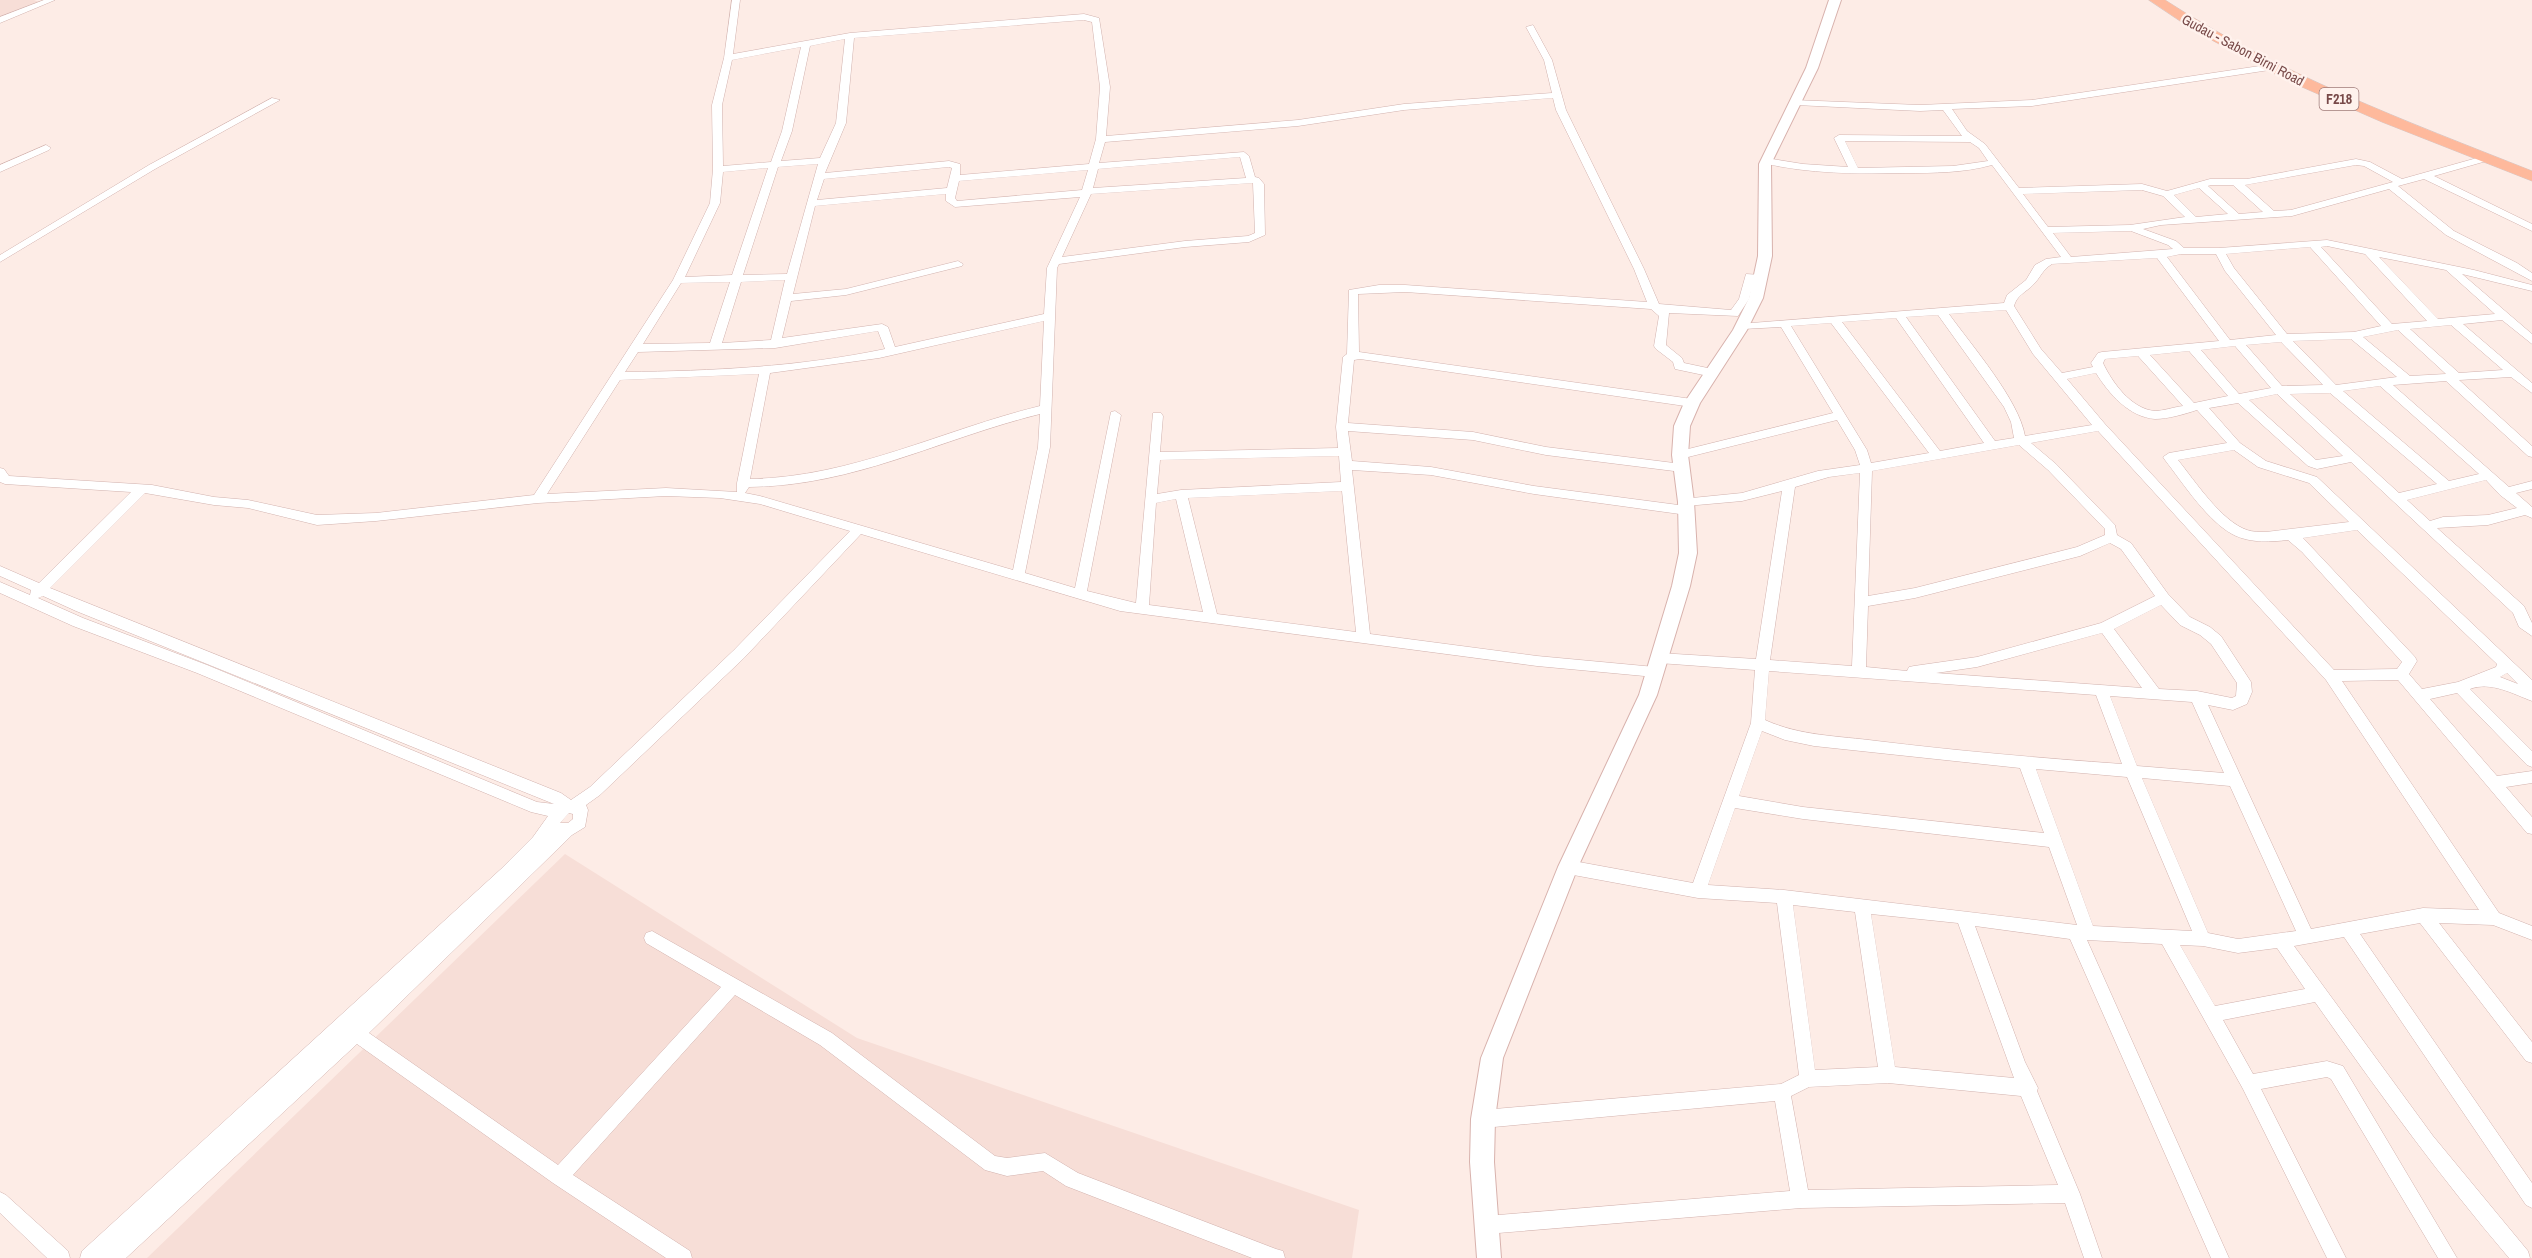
<svg xmlns="http://www.w3.org/2000/svg" width="2532" height="1258" font-family="'Archivo Narrow',sans-serif">
	<style>
		.residential { fill: #f7ded7 }
		.lines { fill: none; stroke-linecap: round; stroke-linejoin: round }
		.street-casing { stroke: #d2b2ae; stroke-width: 1 }
		.secondary-casing { stroke: #d8b2ad; stroke-width: 2 }
		.primary-casing { stroke: #d6c9c8; stroke-width: 1 }
		.street { fill: #fff; fill-rule: evenodd }
		.secondary { fill: #fff; fill-rule: evenodd }
		.primary { fill: #feb99c; fill-rule: evenodd }
		.labels { text-anchor: middle; dominant-baseline: central; stroke-width: 5; stroke-linejoin: round; paint-order: stroke }
		.far-street-label { font-size: 14px; fill: #784a49; stroke: #fff2ed }
		.shield { fill: #fff2ed; stroke: #a07c7a; stroke-width: 1.5 }
		.shield-label { font-size: 14px; font-weight: bold; fill: #784a49 }
	</style>
	<rect width="100%" height="100%" fill="#fdece6"/>
	<g class="residential">
		<polygon points="0,0 34,0 44,4 0,20"/>
		<polygon points="565,854 857,1038 1359,1210 1352,1258 147,1258"/>
	</g>
	<g class="lines">
		<g class="street-casing">
			<g id="street">
				<polygon points="44,0 55,0 0,23 0,17"/>
				<path d="M732,0H740L733,54L850,33L1084,14L1099,18L1110,87L1106,136L1298,120L1404,104L1552,93L1544,60L1526,27L1533,25L1552,60L1566,110L1644,269L1659,304L1731,310L1739,299L1746,274L1761,275L1766,278L1761,281L1754,280L1749,299L1738,316L1669,313L1666,345L1682,358L1684,363L1717,370V376L1713,377L1675,369L1673,362L1656,349L1654,346L1659,316L1651,309L1405,292L1358,294L1359,352L1692,399L1698,403L1692,407L1360,359L1354,360L1348,423L1473,432L1546,447L1682,464L1688,468L1682,472L1546,455L1473,440L1348,431L1352,461L1431,467L1534,486L1686,506L1680,502L1682,499L1742,493L1818,471L1860,465L1855,450L1837,420L1680,459L1676,458L1674,455L1676,452L1833,413L1781,327L1743,329L1737,326L1739,324L2004,303L2007,295L2026,280L2035,265L2046,259L2061,257L1992,165C1963,173 1934,173 1905,173C1857,174 1809,174 1763,163V159L1766,158L1803,164L1848,167L1834,138L1839,135L1962,136L1943,110L1920,111L1796,105L1791,102L1793,100L1920,105L2032,100L2273,64L2276,65V69L2032,106L1952,109L1967,131L1985,144L2019,188L2142,184L2167,191L2210,179H2247L2356,159L2370,162L2402,179L2484,156H2490V160L2434,176L2532,224V231L2424,179L2398,186L2454,231L2517,263L2532,273V281L2446,235L2389,189L2292,216L2161,225L2143,229L2176,241L2184,248H2219L2327,240L2474,270L2532,285V291L2462,274L2532,334V344L2502,320L2463,324L2532,383V393L2511,377L2459,380L2532,446V457L2528,456L2446,381L2393,385L2509,487L2532,481V489L2516,493L2532,507V518L2525,515L2488,525L2437,528L2524,606L2532,623V636L2519,627L2513,613L2351,462L2317,469L2308,466L2238,403L2209,408L2240,443L2266,461L2317,477L2532,680V701C2513,694 2491,681 2470,689L2532,751V767L2527,765L2457,693L2430,699L2497,776L2532,771V783L2506,787L2532,817V834L2527,833L2398,680L2342,681L2499,913L2532,926V940L2493,925L2439,923L2532,1042V1063L2526,1061L2420,923L2360,934L2532,1183V1208L2526,1205L2344,937L2294,946L2433,1136L2528,1251L2530,1258H2509C2439,1176 2377,1090 2315,1002L2223,1020L2253,1074L2327,1061L2343,1066L2457,1258H2438L2331,1079L2327,1077L2261,1089L2346,1258H2327L2243,1089L2162,944L2087,940L2229,1258H2211L2070,939L1975,926L2025,1062L2038,1088L2037,1091L2080,1194L2102,1258H2084L2065,1203L1801,1208L1486,1234L1480,1231L1477,1225L1480,1219L1486,1216L1790,1191L1775,1101L1483,1128L1477,1125L1474,1119L1477,1113L1483,1110L1781,1084L1799,1075L1777,903L1698,898L1568,874L1563,872L1560,867L1563,862L1568,860L1693,883L1751,723L1755,670L1659,663L1654,662L1652,658L1654,654L1659,653L1756,659L1782,491L1742,501L1686,506L1693,511L1687,515L1534,494L1431,475L1352,470L1370,634L1537,656L1655,667L1660,668L1662,672L1660,676L1655,677L1537,666L1120,611L861,534L744,658L600,795L586,805L588,810L585,827L572,835L369,1033L558,1165L721,987L646,943L644,938L646,933L652,931L832,1033L995,1156L1007,1158L1045,1153L1078,1173L1276,1249L1283,1251L1285,1258H1252L1066,1186L1043,1171L1007,1176L985,1170L820,1045L735,995L573,1175L690,1251L692,1258H666L553,1183L357,1044L126,1258H80L82,1251L501,869L533,837L548,816L531,812L197,673L73,626L0,593V582L30,595L31,590L0,576V566L39,583L131,492L5,484L0,482V468L4,469L9,476L152,485L214,497L248,500L317,515L376,513L534,495L673,280L710,203L713,169L712,105L724,58ZM1084,20L1092,22L1100,87L1096,139L1089,164L960,175V164L949,161L825,173L846,123L854,38ZM845,39L836,123L820,158L781,161L792,131L810,46ZM801,47L782,131L771,162L723,166L722,105L732,60ZM1553,98L1556,110L1634,269L1647,302L1405,285H1379L1349,290L1347,354L1343,357L1336,427L1338,448L1160,452L1163,416L1161,413H1153L1136,603L1087,591L1121,415L1115,411L1111,412L1075,588L1025,573L1050,447L1057,268L1059,264L1185,247L1249,242L1265,235L1264,184L1259,178L1255,177L1249,156L1244,152L1099,163L1105,142L1298,126L1404,110ZM1845,141L1970,142L1979,148L1988,161L1953,166L1858,168ZM1240,157L1246,178L1093,188L1098,169ZM818,164L787,274L743,275L778,167ZM2356,165L2364,166L2393,182L2291,210L2274,211L2245,185ZM949,167L952,168L947,188L817,200L824,179ZM768,168L732,275L685,277L720,203L723,172ZM1088,170L1082,190L957,201L955,198L959,181ZM1253,183L1255,233L1248,236L1185,241L1062,257L1091,194ZM2210,185H2233L2263,212L2239,214L2208,186ZM2199,188L2228,214L2196,217L2174,195ZM2142,190L2163,196L2185,217L2130,225L2048,227L2023,194ZM946,194V201L955,207L1080,197L1047,268L1044,314L895,347L888,327L882,324L782,338L791,301L846,295L962,266L963,264L958,261L846,289L793,294L815,206ZM2131,231L2168,245L2173,249L2071,257L2053,233ZM2327,246L2365,254L2427,321L2392,324L2321,247ZM2310,247L2381,326L2354,332L2287,334L2234,268L2226,254ZM2181,254H2216L2225,271L2276,335L2230,340L2167,257ZM2379,257L2446,270L2495,314L2438,319ZM2157,258L2219,341L2102,352L2098,353L2091,363L2093,367L2062,373L2041,349L2014,306C2017,295 2025,293 2033,285C2041,277 2042,270 2052,264ZM785,280L771,340L722,343L741,282ZM730,282L710,343L643,344L681,283ZM2006,310L2033,354L2092,425L2025,436C2019,400 1972,346 1949,314ZM1938,315L2004,407L2011,422L2014,438L1995,441L1906,317ZM1896,318L1984,443L1940,451L1842,322ZM1044,321L1040,406C942,430 853,477 750,479L770,373L879,358ZM1831,323L1929,453L1871,463L1867,450L1791,326ZM2451,325L2503,370L2459,373L2410,329ZM2398,330L2446,374L2410,376L2363,337ZM878,331L885,349C799,367 712,371 625,372L638,352L775,348ZM2351,339L2397,377L2336,385L2293,341ZM2281,342L2323,385L2282,386L2246,345ZM2235,346L2271,388L2239,394L2201,350ZM2189,351L2228,396L2194,403L2150,355ZM2138,356L2183,406C2174,407 2163,411 2155,411C2131,409 2112,382 2103,363L2105,359ZM2096,373C2109,394 2129,417 2155,419C2168,419 2185,414 2197,410L2227,443L2169,453L2163,457L2165,460C2183,483 2209,524 2236,536C2252,543 2271,542 2288,540L2302,552L2402,662L2397,669L2334,670L2105,424L2067,379ZM759,374L737,483V492L666,488L547,494L620,380ZM2380,386L2479,474L2449,481L2343,391ZM2330,393L2437,484L2399,493L2290,394ZM2277,394L2343,456L2316,460L2249,400ZM1040,414L1038,447L1013,570L760,496L745,493L749,487C855,486 939,439 1040,414ZM2098,431L2326,680L2479,910L2423,908L2311,929L2208,705L2233,710L2247,704L2252,692L2251,682L2221,636L2210,627L2190,617L2168,594L2131,543L2117,535L2115,525L2056,464L2031,443ZM2019,445L2048,470L2105,529V535L2077,547L1915,588L1868,596L1872,471ZM2234,450L2258,467L2309,483L2349,522L2266,532C2259,532 2253,532 2247,530C2221,521 2195,481 2178,460ZM1339,456L1341,482L1181,490L1157,494L1160,460ZM1860,473L1852,666L1770,660L1795,487L1829,477ZM2486,480L2500,495L2517,508L2488,515L2443,517L2430,521L2407,500ZM1342,491L1356,632L1217,614L1188,498ZM145,493L214,505L248,508L317,525L376,521L538,503L666,496L720,498L760,504L850,531L734,650L590,787L571,800L561,793L50,588ZM1176,499L1203,612L1149,605L1156,503ZM2357,530L2497,664L2496,667L2458,682L2422,689L2409,674L2417,661L2415,657L2303,538ZM2110,543L2121,549L2155,596L2101,623L1977,657L1914,666L1909,667L1907,671L1866,667L1868,606L1915,598L2080,556ZM43,596L76,611L554,804L537,802L207,665L83,618L38,598ZM2161,605L2180,625L2200,635L2211,644L2237,683L2236,696L2232,698L2197,691L2159,689L2114,629ZM2102,633L2142,688L1936,673L1977,667ZM1769,671L2096,695L2122,764C2040,758 1958,751 1877,741C1839,736 1800,736 1765,720ZM2507,673L2518,684L2500,677ZM2110,696L2192,702L2224,773L2137,766ZM1762,731L1785,740L1814,746L2020,768L2044,833L1803,807L1739,796ZM2036,769L2127,777L2192,931L2093,926ZM2142,778L2230,786L2296,931L2238,939L2208,933ZM1735,808L1803,819L2049,847L2077,925L1784,890L1708,885ZM569,813L573,814V819L568,823H560ZM1793,905L1855,912L1878,1067L1815,1070ZM1871,914L1958,923L2014,1078L1895,1067ZM2180,945L2203,946L2238,953L2277,948L2305,989L2215,1006ZM1888,1083L2021,1096L2058,1185L1808,1190L1791,1096L1809,1087Z"/>
				<polygon points="272,98 280,100 155,169 0,262 0,255 149,165"/>
				<polygon points="46,145 51,148 49,150 0,172 0,165"/>
				<polygon points="0,1192 6,1195 68,1251 70,1258 47,1258 0,1213"/>
			</g>
		</g>
		<g class="secondary-casing">
			<polygon id="secondary" points="1829,0 1841,0 1818,68 1771,164 1772,256 1763,298 1747,330 1700,403 1690,426 1688,455 1694,502 1697,553 1690,586 1657,695 1578,867 1503,1058 1495,1119 1494,1162 1501,1258 1477,1258 1470,1162 1471,1119 1481,1058 1558,867 1639,695 1672,586 1679,553 1678,502 1672,455 1674,426 1684,403 1733,330 1749,298 1758,256 1759,164 1806,68"/>
		</g>
		<g class="primary-casing">
			<path id="primary" d="M2149,0H2165C2279,74 2406,121 2532,171V181L2382,122L2286,80L2195,31Z"/>
		</g>
		<use href="#street" class="street"/>
		<use href="#secondary" class="secondary"/>
		<use href="#primary" class="primary"/>
	</g>
	<g class="labels">
		<g class="far-street-label">
			<text transform="translate(2243 50) rotate(28)">Gudau - Sabon Birni Road</text>
		</g>
		<rect class="shield" x="2319.5" y="88" width="39" height="22" rx="4.5"/>
		<g class="shield-label">
			<text x="2339" y="99">F218</text>
		</g>
	</g>
</svg>
